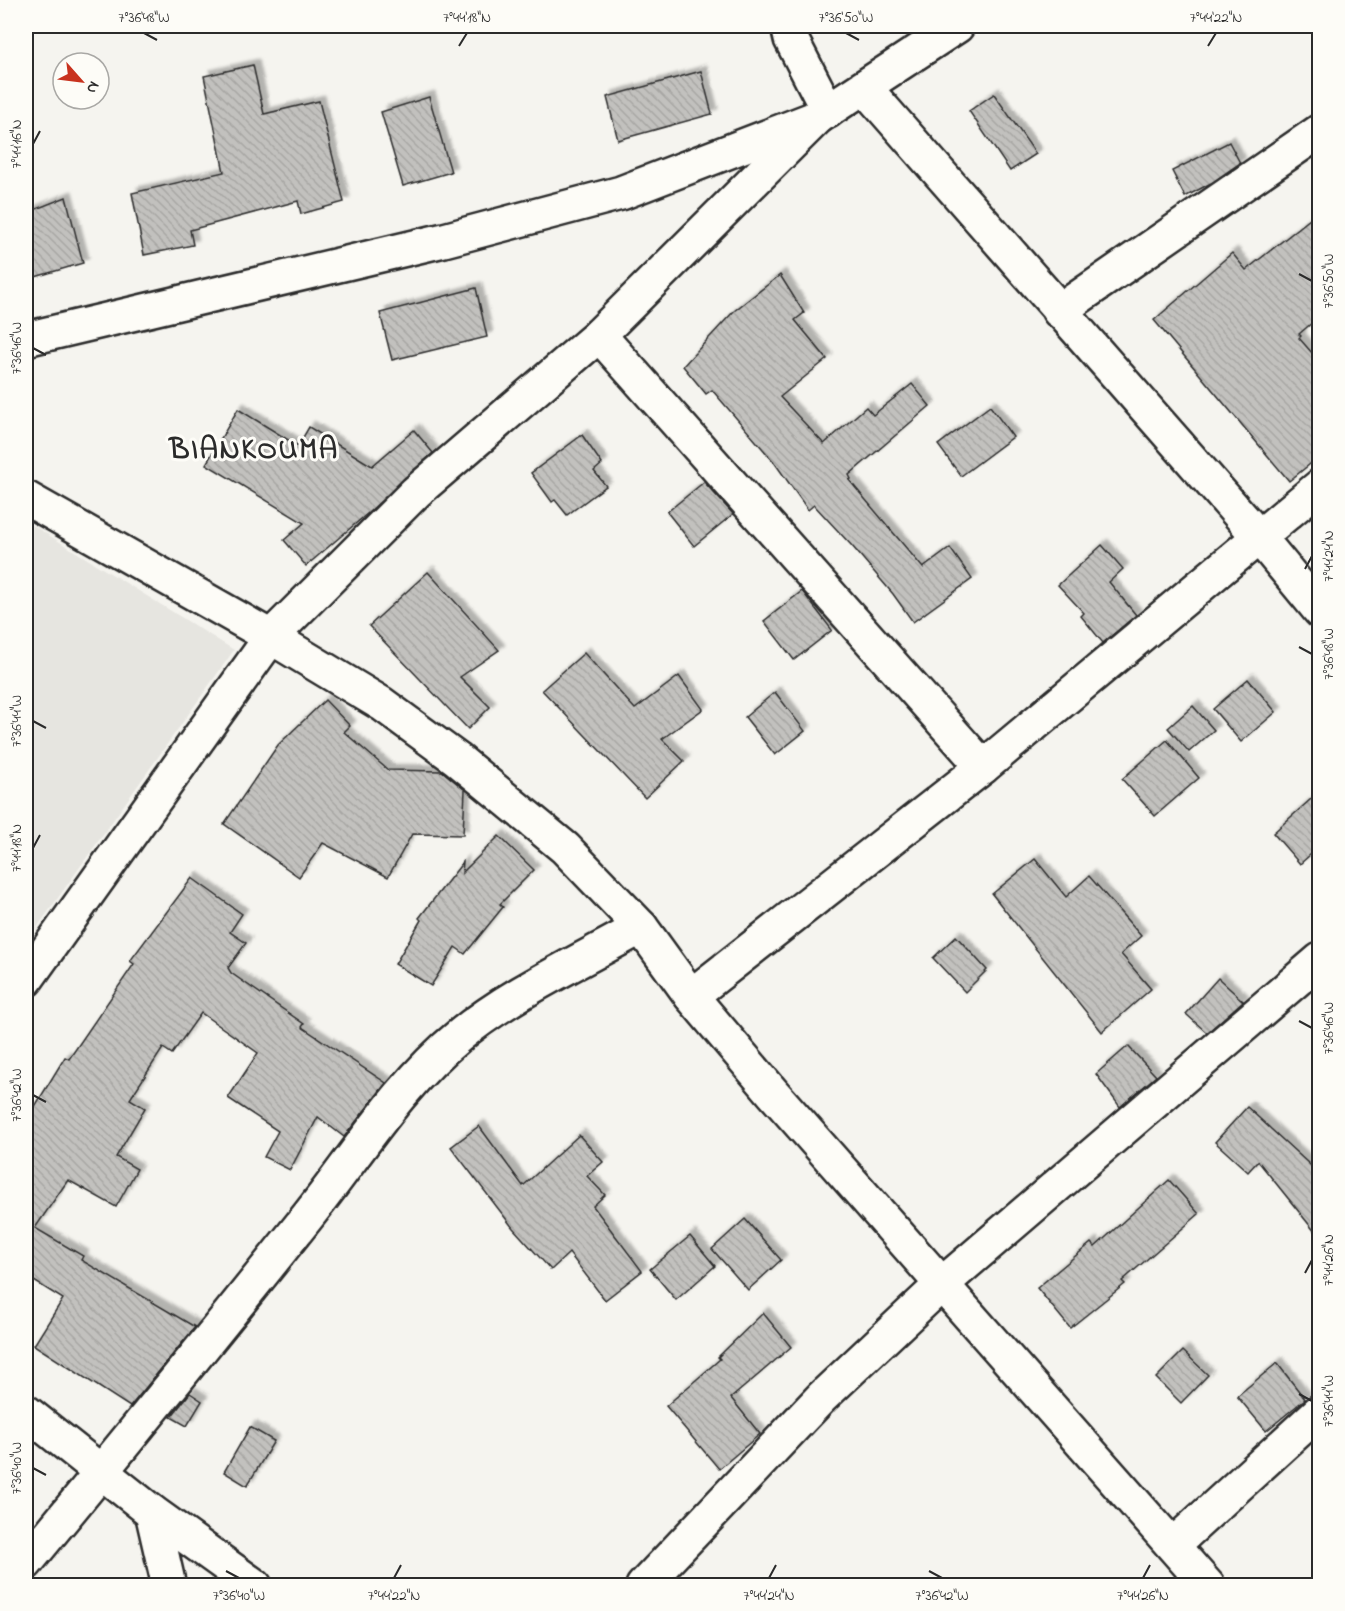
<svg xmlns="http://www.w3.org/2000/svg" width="1345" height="1611" font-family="'Indie Flower',sans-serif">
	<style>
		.built { fill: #e6e5e0 }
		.building { fill: url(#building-back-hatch); stroke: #2b2b2b; stroke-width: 1.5; filter: url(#shadow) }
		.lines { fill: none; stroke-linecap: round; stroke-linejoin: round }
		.minor-casing { stroke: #2b2b2b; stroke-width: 38 }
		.minor { stroke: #fdfcf7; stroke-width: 33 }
		.ticks { fill: none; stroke: #2b2b2b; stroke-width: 2 }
		.labels { text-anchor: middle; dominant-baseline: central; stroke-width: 6; stroke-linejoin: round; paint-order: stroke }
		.district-label { font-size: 30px; font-weight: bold; letter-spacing: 1.5px; fill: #2b2b2b; stroke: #fdfcf7 }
		.neatline { fill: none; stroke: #2b2b2b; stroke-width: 2 }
		.ticks-label { font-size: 15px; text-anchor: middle; fill: #2b2b2b }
	</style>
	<defs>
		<pattern id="building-back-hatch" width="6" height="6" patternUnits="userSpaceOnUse" patternTransform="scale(1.5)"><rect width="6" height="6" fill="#c2c1be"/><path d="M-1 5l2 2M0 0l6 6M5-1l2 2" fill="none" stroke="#a7a6a3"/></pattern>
		<filter id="shadow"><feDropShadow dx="5.5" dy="-5.5" stdDeviation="1.5" flood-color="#0004"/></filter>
	</defs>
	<rect width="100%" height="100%" fill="#f5f4ef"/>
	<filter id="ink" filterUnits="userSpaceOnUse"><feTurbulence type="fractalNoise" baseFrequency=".0167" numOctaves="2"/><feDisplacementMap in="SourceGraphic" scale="12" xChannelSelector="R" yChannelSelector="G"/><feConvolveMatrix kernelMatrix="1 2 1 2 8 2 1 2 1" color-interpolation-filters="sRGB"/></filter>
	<g filter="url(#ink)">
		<polygon class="built" points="26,521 234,650 26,943"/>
		<g class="building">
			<polygon points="253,65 264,114 319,101 344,202 301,214 298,201 190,230 193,245 144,255 132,193 224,172 204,76"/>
			<polygon points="701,71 712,114 618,140 607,97"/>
			<polygon points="994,94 1036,154 1010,171 969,111"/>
			<polygon points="429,97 451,172 403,186 381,112"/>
			<polygon points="1229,142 1240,163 1211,183 1185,197 1172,171"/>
			<polygon points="66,197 83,263 35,277 26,240 26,213"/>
			<polygon points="1320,211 1320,316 1299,334 1301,336 1299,338 1320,362 1320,456 1289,481 1154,320 1232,253 1246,270"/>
			<polygon points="780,275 804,313 795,320 827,359 780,397 824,444 866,407 873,415 912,384 930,406 849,475 851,479 849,480 923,568 950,548 972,579 913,622 893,594 852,546 814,505 808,510 774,462 712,390 706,394 683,366 734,311"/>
			<polygon points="476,288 487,337 392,360 380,313"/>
			<polygon points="990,406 1013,437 961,476 938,445"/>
			<polygon points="238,409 298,446 309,427 372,466 414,430 433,453 368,513 306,566 284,540 304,523 206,464"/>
			<polygon points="582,435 602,464 594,471 606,486 567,515 555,500 552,502 531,473"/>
			<polygon points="704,482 733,514 694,546 667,512"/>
			<polygon points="1102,545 1123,569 1109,582 1136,615 1103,643 1081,616 1084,613 1058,585"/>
			<polygon points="428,572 499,650 460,677 490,707 468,729 369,626"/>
			<polygon points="802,591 832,630 794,660 764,621"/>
			<polygon points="584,653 635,709 679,676 703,709 662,739 684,761 645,798 542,690"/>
			<polygon points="1248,679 1276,712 1241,742 1213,709"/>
			<polygon points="775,692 805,731 775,755 745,717"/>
			<polygon points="325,700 350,726 344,732 388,770 442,771 465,790 463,835 412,834 388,877 323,843 299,877 224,824 278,745"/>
			<polygon points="1193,706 1214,730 1189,752 1168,728"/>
			<polygon points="1167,740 1199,778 1155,816 1122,779"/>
			<polygon points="1320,791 1320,846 1300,864 1273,833"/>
			<polygon points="499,836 534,870 500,904 503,907 465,954 455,947 431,986 395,964 421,920 419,918 463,862 462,873"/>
			<polygon points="1035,859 1066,897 1089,876 1141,936 1121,954 1151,989 1102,1032 992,894"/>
			<polygon points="192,878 242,914 230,932 246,943 228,968 231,973 304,1024 302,1027 386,1083 344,1137 318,1117 290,1170 264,1157 278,1131 228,1098 258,1053 201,1013 172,1054 163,1048 130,1099 145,1108 116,1157 137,1169 116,1207 68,1180 35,1228 83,1256 81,1260 195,1327 130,1407 34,1345 63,1299 26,1276 26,1121 65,1057 69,1059 134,964 130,961"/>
			<polygon points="956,936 987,970 965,992 933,958"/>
			<polygon points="1218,978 1243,1001 1207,1033 1186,1014"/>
			<polygon points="1128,1046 1156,1076 1120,1107 1096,1074"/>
			<polygon points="1247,1107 1320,1174 1320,1238 1258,1161 1248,1172 1215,1142"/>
			<polygon points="479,1126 523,1186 579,1135 603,1162 587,1176 605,1195 593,1206 642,1271 605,1300 569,1253 551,1270 513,1228 451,1147"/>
			<polygon points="1169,1180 1199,1214 1122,1281 1125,1284 1070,1328 1037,1288 1091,1243 1095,1247"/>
			<polygon points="745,1219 781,1260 748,1290 712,1249"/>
			<polygon points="690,1236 715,1266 676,1300 650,1269"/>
			<polygon points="763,1313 791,1347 731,1398 760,1434 719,1469 666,1406 720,1359 718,1357"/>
			<polygon points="1183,1351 1208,1375 1181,1403 1156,1378"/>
			<polygon points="1277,1363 1305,1399 1266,1431 1237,1396"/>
			<polygon points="190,1393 202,1401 187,1426 171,1417"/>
			<polygon points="250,1427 274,1441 247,1486 224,1472"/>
		</g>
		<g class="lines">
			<g class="minor-casing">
				<g id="minor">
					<polyline points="788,26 791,39 828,111"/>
					<polyline points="865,88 1259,537 1320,611"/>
					<polyline points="1059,311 1320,131"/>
					<polyline points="599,335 983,767"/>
					<polyline points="26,339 444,240 621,193 818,117 957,26"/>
					<polyline points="26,498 271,637 382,704 457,759 565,848 641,927 691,996 773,1093 1208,1586"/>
					<polyline points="26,980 271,637 416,492 599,335 818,117"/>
					<polyline points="691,996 983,767 1320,486"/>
					<polyline points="26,1412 152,1512 255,1586"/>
					<polyline points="152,1512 169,1586"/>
					<polyline points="1173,1545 1320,1411"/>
					<path d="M26,1563C121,1448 215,1333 308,1216C357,1155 398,1086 459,1036C509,994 583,960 641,927"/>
					<polyline points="643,1586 822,1397 941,1285 1320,960"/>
				</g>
			</g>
			<use href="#minor" class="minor"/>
		</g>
	</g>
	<path class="ticks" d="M144,33L157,40M846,33L859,40M459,46L467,33M1208,46L1216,33M33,144L40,131M1299,274L1312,281M33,348L46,355M1305,569L1312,556M1299,647L1312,654M33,721L46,728M33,848L40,835M1299,1021L1312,1028M33,1095L46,1102M1305,1273L1312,1260M1299,1394L1312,1401M33,1468L46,1475M226,1571L239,1578M929,1571L942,1578M394,1578L401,1565M769,1578L776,1565M1143,1578L1150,1565"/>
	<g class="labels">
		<g class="district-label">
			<text x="254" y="451">BIANKOUMA</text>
		</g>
	</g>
	<rect width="1345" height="1611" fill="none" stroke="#fdfcf7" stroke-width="66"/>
	<g transform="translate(81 81) rotate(118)"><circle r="28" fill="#fdfcf7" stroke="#a9a8a5" stroke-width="1.5"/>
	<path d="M0-4.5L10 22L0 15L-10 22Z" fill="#c8321e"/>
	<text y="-9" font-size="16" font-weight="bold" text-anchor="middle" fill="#2b2b2b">N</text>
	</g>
	<rect x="33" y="33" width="1279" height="1545" class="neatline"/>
	<g class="ticks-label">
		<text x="144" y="22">7°36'48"W</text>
		<text x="467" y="22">7°44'18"N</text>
		<text x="846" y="22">7°36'50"W</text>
		<text x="1216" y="22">7°44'22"N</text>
		<text transform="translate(16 144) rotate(-90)" y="5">7°44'16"N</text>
		<text transform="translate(1328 281) rotate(-90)" y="5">7°36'50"W</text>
		<text transform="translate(16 348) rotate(-90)" y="5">7°36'46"W</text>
		<text transform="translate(1328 556) rotate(-90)" y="5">7°44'24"N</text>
		<text transform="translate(1328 654) rotate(-90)" y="5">7°36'48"W</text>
		<text transform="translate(16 721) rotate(-90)" y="5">7°36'44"W</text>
		<text transform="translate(16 848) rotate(-90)" y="5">7°44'18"N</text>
		<text transform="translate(1328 1028) rotate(-90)" y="5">7°36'46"W</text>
		<text transform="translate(16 1095) rotate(-90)" y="5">7°36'42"W</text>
		<text transform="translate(1328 1260) rotate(-90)" y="5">7°44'26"N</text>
		<text transform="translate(1328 1401) rotate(-90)" y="5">7°36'44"W</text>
		<text transform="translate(16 1468) rotate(-90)" y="5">7°36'40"W</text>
		<text x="239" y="1600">7°36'40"W</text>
		<text x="394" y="1600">7°44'22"N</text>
		<text x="769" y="1600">7°44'24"N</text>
		<text x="942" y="1600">7°36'42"W</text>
		<text x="1143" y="1600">7°44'26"N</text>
	</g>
</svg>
